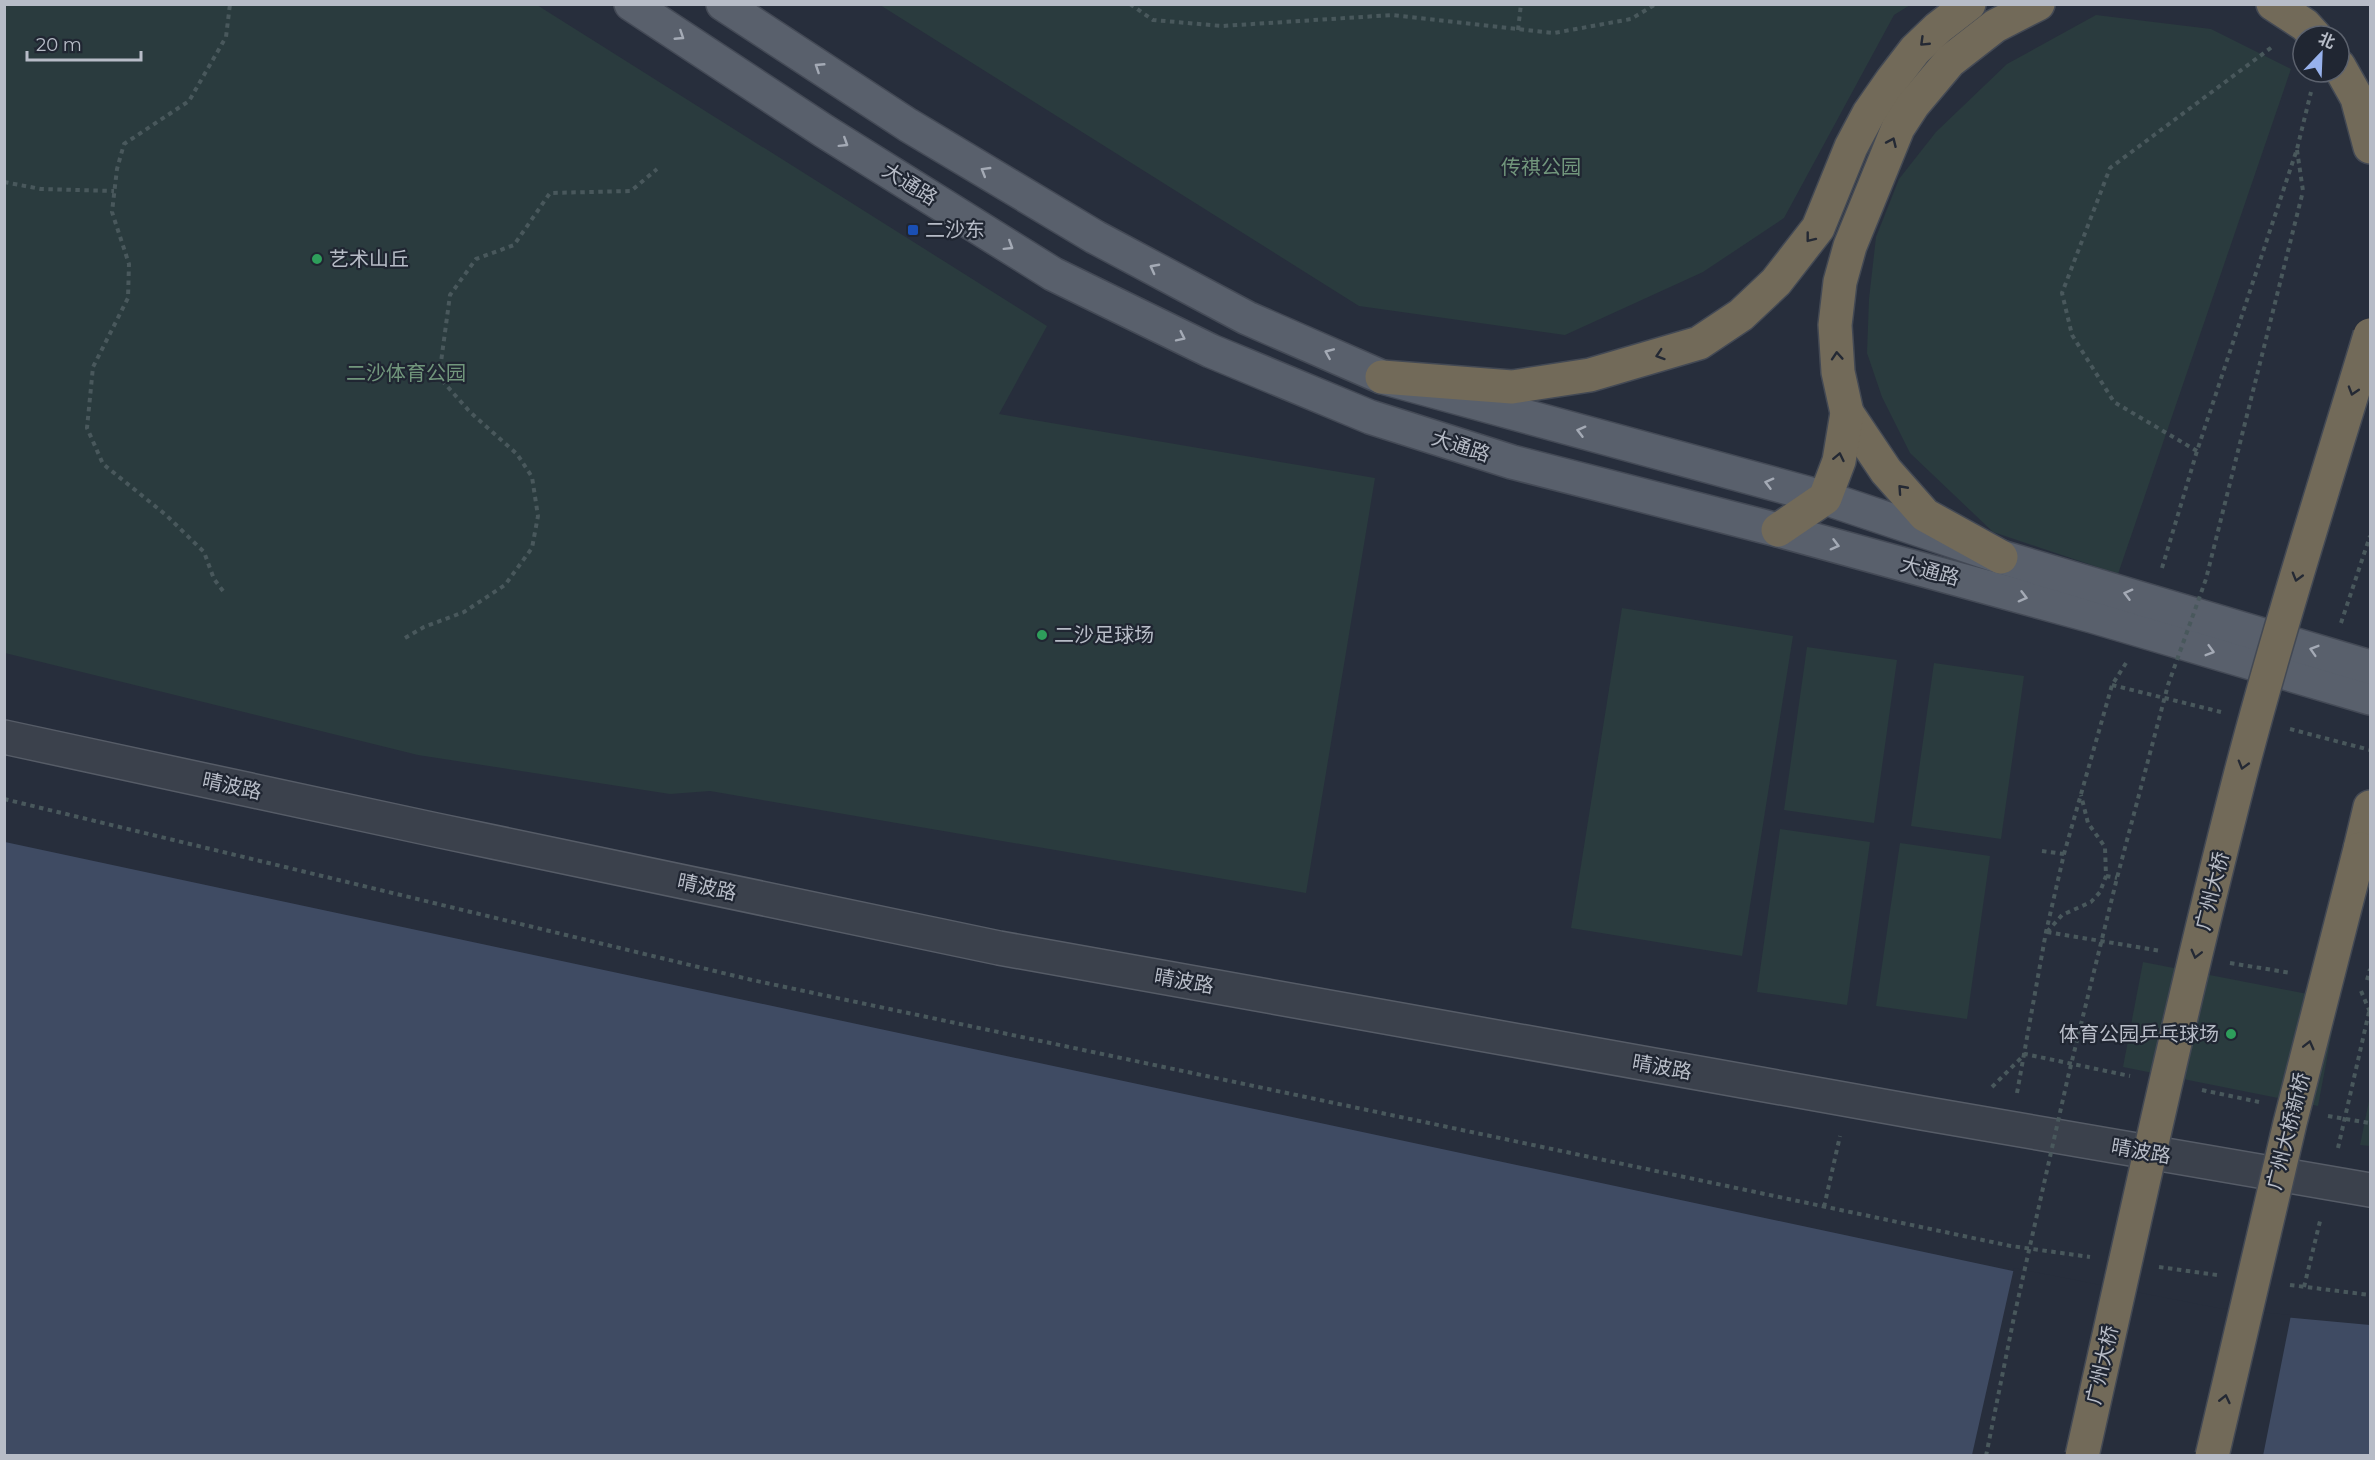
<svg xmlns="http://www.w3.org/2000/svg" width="2375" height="1460" font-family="Montserrat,'Noto Sans SC',sans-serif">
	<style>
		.green { fill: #2a3b3e }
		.water { fill: #3f4b63 }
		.pier { fill: #272e3c }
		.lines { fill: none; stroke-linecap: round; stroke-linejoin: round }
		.minor-casing { stroke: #565c67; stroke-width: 36 }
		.major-casing { stroke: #444a56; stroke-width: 36 }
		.highway-casing { stroke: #434954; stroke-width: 36 }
		.path { stroke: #49585c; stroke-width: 4; stroke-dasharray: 4.5 4.5; stroke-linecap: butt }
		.minor { stroke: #3b414c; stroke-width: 33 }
		.major { stroke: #59606c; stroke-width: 33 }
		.highway { stroke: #726a59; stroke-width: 33 }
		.highway-bridge-casing { stroke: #434954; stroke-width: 36; stroke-linecap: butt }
		.path-bridge { stroke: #49585c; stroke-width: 4; stroke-dasharray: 4.5 4.5; stroke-linecap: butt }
		.highway-bridge { stroke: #726a59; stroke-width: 33 }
		.oneway { stroke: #a4aab5 }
		.oneway2 { stroke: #242934 }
		.transit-dot { fill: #1a4fb4; stroke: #202632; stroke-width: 2 }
		.leisure-dot { fill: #2e9e5b; stroke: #202632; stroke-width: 2 }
		.labels { text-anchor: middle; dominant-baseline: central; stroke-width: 4.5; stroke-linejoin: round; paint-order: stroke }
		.park-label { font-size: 20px; fill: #71967c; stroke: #202632 }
		.street-label { font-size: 20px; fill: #b7bcc7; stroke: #202632 }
		.poi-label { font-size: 20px; fill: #b7bcc7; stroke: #202632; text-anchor: start }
	</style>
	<rect width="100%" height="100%" fill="#272e3c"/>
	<g class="green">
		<polygon points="5,4 537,5 1047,326 999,414 1375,478 1306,893 710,791 670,794 418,755 5,653"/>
		<polygon points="880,5 1910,5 1894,15 1784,218 1703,272 1565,335 1359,306"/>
		<polygon points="2096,15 2211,29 2291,69 2118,574 1993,532 1910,453 1882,397 1867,353 1869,299 1876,237 1899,179 1936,132 2007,64"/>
		<polygon points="1622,608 1793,636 1742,956 1571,928"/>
		<polygon points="1807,647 1897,660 1874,823 1784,810"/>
		<polygon points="1934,663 2024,676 2001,839 1911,826"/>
		<polygon points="1780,829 1870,842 1847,1005 1757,992"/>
		<polygon points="1900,843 1990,856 1967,1019 1876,1006"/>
		<polygon points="2143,962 2338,1000 2318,1106 2123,1067"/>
		<polygon points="2370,1096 2370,1146 2360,1145"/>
	</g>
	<polygon class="water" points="5,842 2027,1274 2217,1311 2370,1325 2370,1455 5,1456"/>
	<polygon class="pier" points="2014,1268 2218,1308 2291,1315 2263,1456 1972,1455"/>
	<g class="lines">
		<g class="minor-casing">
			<polyline id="minor" points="4,737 436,830 999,948 1922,1113 2370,1190"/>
		</g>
		<g class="major-casing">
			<g id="major">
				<polyline points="631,4 824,131 1053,274 1211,351 1370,417 1512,462 1778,530 2092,616 2370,698"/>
				<polyline points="723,4 908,125 1095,237 1247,318 1382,377 1825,498 2001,557 2370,667"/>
			</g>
		</g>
		<g class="highway-casing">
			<g id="highway">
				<polyline points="2273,4 2305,25 2315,36"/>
				<polyline points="2339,66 2357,98 2370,147"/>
				<polyline points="1382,377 1512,387 1590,375 1699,343 1741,315 1776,282 1818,228 1851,147 1869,113 1892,80 1915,50 1938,28 1969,4"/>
				<polyline points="1847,413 1886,471 1925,515 2001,557"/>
				<polyline points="1778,530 1825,498 1839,461 1847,413 1838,372 1835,325 1840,282 1850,246 1898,128 1913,105 1950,61 1995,26 2038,4"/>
				<polyline points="2360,849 2370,807"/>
			</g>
		</g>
		<g class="path">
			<polyline points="1130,4 1153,20 1222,26 1393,15 1554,33 1631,19 1656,4"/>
			<polyline points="1518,30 1521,4"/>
			<polyline points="2297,150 2303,191"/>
			<polyline points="4,182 41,189 114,191"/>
			<polyline points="2197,451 2114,402 2072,335 2062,293 2110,168 2272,47"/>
			<polyline points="2162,568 2197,451 2297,149 2311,92"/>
			<polyline points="223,591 214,579 204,552 166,515 103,464 87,428 93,367 128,298 129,264 112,212 117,169 124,144 189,101 226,37 230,4"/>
			<polyline points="2341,623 2370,536"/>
			<polyline points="405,638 424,627 464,612 505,585 532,548 538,516 532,477 517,454 470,412 439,377 450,295 476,259 514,245 550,193 631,191 657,169"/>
			<polyline points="2112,685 2221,712"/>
			<polyline points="2290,729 2370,750"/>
			<polyline points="4,799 752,980 2011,1246 2090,1257"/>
			<polyline points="2042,851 2064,854"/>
			<polyline points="2106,876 2117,878"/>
			<polyline points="2047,932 2161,951"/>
			<polyline points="2047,932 2062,915 2091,902 2100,892 2106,876 2105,847 2088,823 2081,795"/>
			<polyline points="2230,963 2291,973"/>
			<polyline points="2361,991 2370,1012"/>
			<polyline points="1992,1087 2025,1054 2130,1076"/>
			<polyline points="2202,1090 2259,1102"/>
			<polyline points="2017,1093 2046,932 2064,854 2112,685 2126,663"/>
			<polyline points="2328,1116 2370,1123"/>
			<polyline points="2338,1148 2369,1012"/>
			<polyline points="1824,1207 1840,1136"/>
			<polyline points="2159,1267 2217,1275"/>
			<polyline points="2290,1285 2370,1295"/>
			<polyline points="2304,1287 2321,1217"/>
		</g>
		<use href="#minor" class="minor"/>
		<use href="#major" class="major"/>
		<use href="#highway" class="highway"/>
		<g class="highway-bridge-casing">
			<g id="highway-bridge">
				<path d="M2082,1456C2133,1229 2182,1001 2240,776C2279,627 2326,481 2370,335"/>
				<polyline points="2212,1456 2290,1123 2360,849"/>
			</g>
		</g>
		<g class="path-bridge">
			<polyline points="2367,980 2370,969"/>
			<polyline points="1986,1456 2014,1317 2068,1077 2117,878 2168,685 2206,579 2303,191"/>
		</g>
		<use href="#highway-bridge" class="highway-bridge"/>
	</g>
	<defs><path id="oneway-chevron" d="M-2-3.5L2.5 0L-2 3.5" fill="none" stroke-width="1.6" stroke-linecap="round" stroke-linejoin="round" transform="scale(1.5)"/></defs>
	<g class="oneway">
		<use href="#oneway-chevron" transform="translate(680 36) rotate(33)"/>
		<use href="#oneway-chevron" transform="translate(819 67) rotate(-147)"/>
		<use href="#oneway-chevron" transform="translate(844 143) rotate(32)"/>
		<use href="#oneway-chevron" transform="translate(985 171) rotate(-149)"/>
		<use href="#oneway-chevron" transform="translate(1009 246) rotate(32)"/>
		<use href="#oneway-chevron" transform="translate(1154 268) rotate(-152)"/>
		<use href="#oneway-chevron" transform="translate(1181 337) rotate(26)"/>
		<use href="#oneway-chevron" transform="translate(1329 353) rotate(-157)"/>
		<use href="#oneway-chevron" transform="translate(1581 431) rotate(-165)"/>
		<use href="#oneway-chevron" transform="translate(1769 483) rotate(-165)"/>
		<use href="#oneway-chevron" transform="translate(1835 545) rotate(15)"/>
		<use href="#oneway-chevron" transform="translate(2128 594) rotate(-165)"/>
		<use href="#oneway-chevron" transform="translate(2023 597) rotate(15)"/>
		<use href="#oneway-chevron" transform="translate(2314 650) rotate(-163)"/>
		<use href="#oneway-chevron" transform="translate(2210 651) rotate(16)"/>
	</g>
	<g class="oneway2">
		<use href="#oneway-chevron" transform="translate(1924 42) rotate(136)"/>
		<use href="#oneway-chevron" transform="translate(1892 142) rotate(-66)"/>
		<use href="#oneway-chevron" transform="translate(1810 238) rotate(128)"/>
		<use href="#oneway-chevron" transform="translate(1660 355) rotate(162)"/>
		<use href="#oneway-chevron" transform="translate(1837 356) rotate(-94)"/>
		<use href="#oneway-chevron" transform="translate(2353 391) rotate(107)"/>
		<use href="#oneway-chevron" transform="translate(1839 457) rotate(-78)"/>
		<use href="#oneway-chevron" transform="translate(1902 489) rotate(-132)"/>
		<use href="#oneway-chevron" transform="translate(2297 577) rotate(106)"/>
		<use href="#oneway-chevron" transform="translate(2243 765) rotate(106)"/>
		<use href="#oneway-chevron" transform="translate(2196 954) rotate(104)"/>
		<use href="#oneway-chevron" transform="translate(2309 1045) rotate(-76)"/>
		<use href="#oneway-chevron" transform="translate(2225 1399) rotate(-77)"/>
	</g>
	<rect class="transit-dot" x="907" y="224" width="12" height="12" rx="3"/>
	<g class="leisure-dot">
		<circle cx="317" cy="259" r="6"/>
		<circle cx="1042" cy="635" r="6"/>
		<circle cx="2231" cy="1034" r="6"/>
	</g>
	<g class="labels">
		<g class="park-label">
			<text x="1541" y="167">传祺公园</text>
			<text x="406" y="373">二沙体育公园</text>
		</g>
		<g class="street-label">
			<text transform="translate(910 184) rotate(32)">大通路</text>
			<text transform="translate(1461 446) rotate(18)">大通路</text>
			<text transform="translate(1930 571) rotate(15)">大通路</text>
			<text transform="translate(232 786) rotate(12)">晴波路</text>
			<text transform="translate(707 887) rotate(12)">晴波路</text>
			<text transform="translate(2212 891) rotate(-76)">广州大桥</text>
			<text transform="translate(1184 981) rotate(10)">晴波路</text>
			<text transform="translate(1662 1067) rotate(10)">晴波路</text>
			<text transform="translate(2288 1131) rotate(-76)">广州大桥新桥</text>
			<text transform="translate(2141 1151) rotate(10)">晴波路</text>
			<text transform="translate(2102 1365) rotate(-77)">广州大桥</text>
		</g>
		<g class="poi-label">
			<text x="925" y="230">二沙东</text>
			<text x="329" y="259">艺术山丘</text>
			<text x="1054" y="635">二沙足球场</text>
			<text x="2219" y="1034" text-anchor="end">体育公园乒乓球场</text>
		</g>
	</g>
	<rect width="2375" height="1460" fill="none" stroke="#b7bcc7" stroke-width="12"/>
	<g transform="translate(2321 54) rotate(23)"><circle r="28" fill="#202632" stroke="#5c626e" stroke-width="1.5"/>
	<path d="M0-4.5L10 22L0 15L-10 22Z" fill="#97b1ec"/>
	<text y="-9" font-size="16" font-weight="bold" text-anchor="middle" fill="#b7bcc7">北</text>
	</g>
	<path d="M27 51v9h114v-9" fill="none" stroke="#b7bcc7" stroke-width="3"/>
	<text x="36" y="51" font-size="18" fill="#b7bcc7" stroke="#202632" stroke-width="4.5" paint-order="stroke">20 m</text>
</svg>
